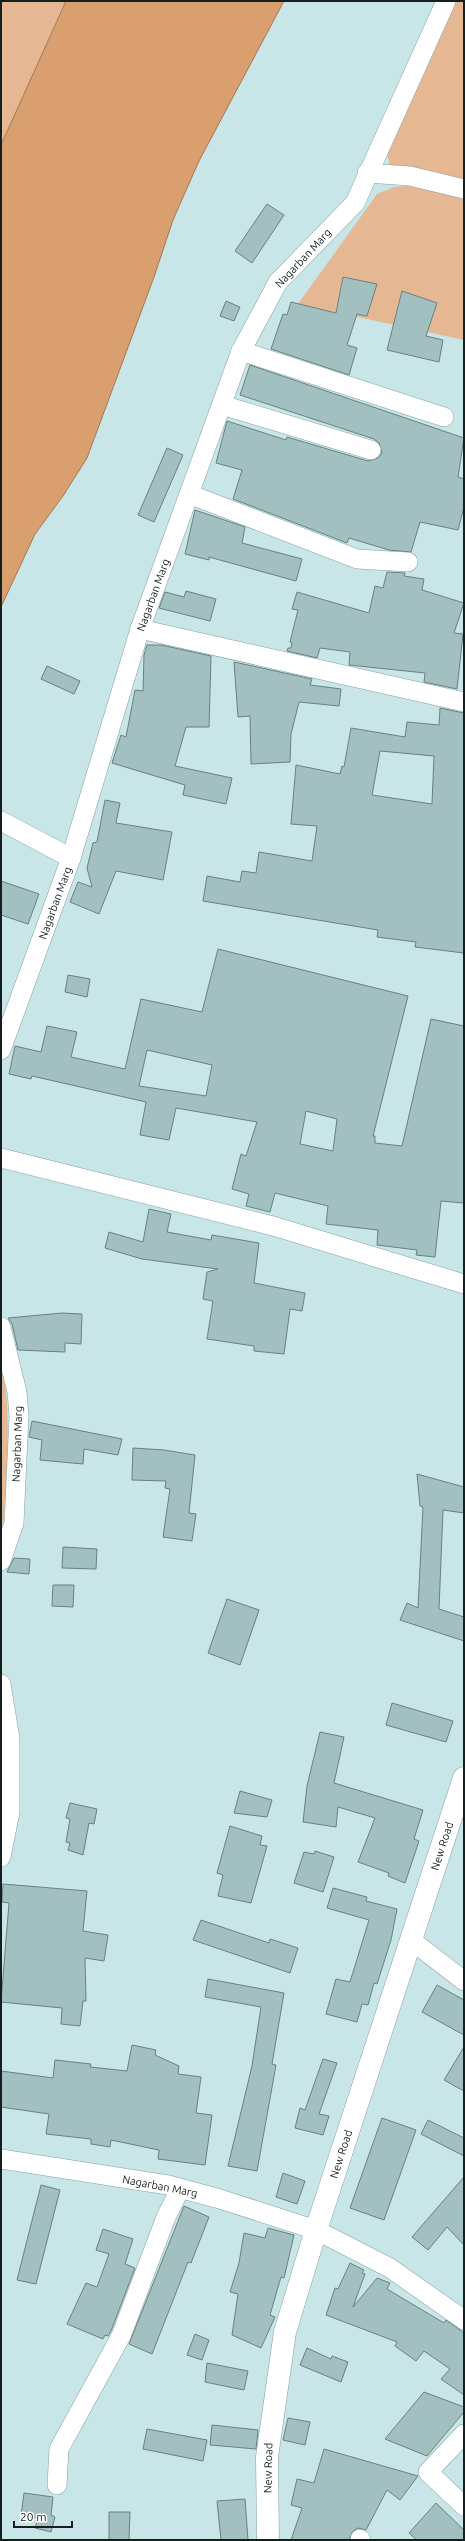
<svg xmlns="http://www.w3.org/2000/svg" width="465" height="2541" font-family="Ubuntu,sans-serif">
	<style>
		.green { fill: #e5b893 }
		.water { fill: #da9f6e; stroke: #9f7956 }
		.building { fill: #a3c0c1; stroke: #668182; fill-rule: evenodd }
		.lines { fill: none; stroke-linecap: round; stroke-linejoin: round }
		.minor-casing { stroke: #85a1a2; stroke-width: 20 }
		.tertiary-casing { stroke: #85a1a2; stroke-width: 23 }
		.minor { stroke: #fff; stroke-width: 19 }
		.tertiary { stroke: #fff; stroke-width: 22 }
		.labels { text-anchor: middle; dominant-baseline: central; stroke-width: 3.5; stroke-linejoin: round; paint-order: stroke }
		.street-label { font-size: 11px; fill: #141f1f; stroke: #fff }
	</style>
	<rect width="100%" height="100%" fill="#c8e6e7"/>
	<g class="green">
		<polygon points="1,1 66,1 1,145"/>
		<polygon points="454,1 464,1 464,182 390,166 387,153"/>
		<polygon points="409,186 464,197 464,340 298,304 377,194 394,187"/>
		<path d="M1,1364C13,1414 6,1468 4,1520L1,1529Z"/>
	</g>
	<polygon class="water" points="66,1 284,1 199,161 173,220 154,277 87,458 63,496 35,534 1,607 1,145"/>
	<g class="building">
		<polygon points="267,204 284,215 252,263 235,251"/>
		<polygon points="343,277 377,284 367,316 357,314 347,345 357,348 349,375 271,349 283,314 287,315 291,302 336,313"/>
		<polygon points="402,291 437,303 426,336 443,340 439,362 387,350"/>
		<polygon points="226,301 240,307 234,321 220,316"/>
		<polygon points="250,365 464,438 458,477 464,479 464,507 458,530 420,522 411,552 389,550 349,538 347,543 233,499 242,470 216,463 227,421 286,440 287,437 368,461 378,458 382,453 379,443 374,439 240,395"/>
		<polygon points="167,448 183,455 154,522 138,515"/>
		<polygon points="195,510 245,527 242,543 302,559 296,581 209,557 209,560 185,554"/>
		<polygon points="387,572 405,573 404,576 424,579 422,590 464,603 454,633 463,634 457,689 424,682 425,673 349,665 350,652 320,648 317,658 287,651 288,648 291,648 292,643 290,642 298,610 292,609 297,592 369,613 375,586 383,588"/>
		<polygon points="186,591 216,599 210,621 159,608 165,592 184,597"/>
		<polygon points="147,645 161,645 211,656 209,727 186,727 175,766 232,778 226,804 183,795 185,785 112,763 121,735 126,737 135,690 143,691 144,655"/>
		<polygon points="234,662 312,679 310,685 341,689 339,706 299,702 291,734 290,762 251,764 250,716 238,717"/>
		<polygon points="47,666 80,681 74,694 41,679"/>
		<path d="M440,708L464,713V953L415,947L416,942L377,937L378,930L203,901L207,876L240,882L242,871L256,873L259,852L312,861L317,826L291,824L296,765L340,774L342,766L344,767L351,728L405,737L407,722L439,725ZM380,751L434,756L432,804L372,795Z"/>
		<polygon points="105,800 120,803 116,823 172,832 163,880 116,871 99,914 70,902 78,882 92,887 87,868 93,843 97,842"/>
		<polygon points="1,881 39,894 28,924 1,915"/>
		<path d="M218,949L408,996L373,1136H375V1143L402,1146L431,1019L464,1026V1203L441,1201L435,1257L416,1255L417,1250L377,1245L378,1230L326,1224L328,1206L275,1193L270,1212L246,1206L249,1194L232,1189L241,1154L246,1156L257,1122L176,1108L169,1140L140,1135L146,1102L32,1076L31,1079L9,1074L15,1046L41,1052L47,1026L77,1032L71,1057L125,1069L141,999L202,1012ZM147,1050L212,1065L206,1096L139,1086ZM306,1111L337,1119L333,1151L300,1144Z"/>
		<polygon points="68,975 90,979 87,997 65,992"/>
		<polygon points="149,1209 171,1214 167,1232 211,1240 212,1235 259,1243 254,1283 305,1293 302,1311 290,1309 284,1354 254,1351 254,1346 207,1339 213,1301 203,1299 207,1272 218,1269 142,1259 105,1248 109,1232 143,1242"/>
		<polygon points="62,1313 82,1314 81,1344 65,1343 65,1352 18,1350 12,1324 8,1318"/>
		<polygon points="32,1421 122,1439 118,1455 84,1449 83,1464 40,1460 42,1440 29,1437"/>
		<polygon points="133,1448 164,1450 195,1455 189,1513 196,1514 192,1541 163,1537 170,1489 165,1488 166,1481 132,1480"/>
		<polygon points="417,1474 464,1487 464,1513 443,1510 439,1609 464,1617 464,1641 400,1620 407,1603 418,1608 423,1507 420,1506"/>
		<polygon points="63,1547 97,1549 96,1569 62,1568"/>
		<polygon points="14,1558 30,1559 29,1574 7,1572"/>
		<polygon points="53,1585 74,1585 73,1607 52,1606"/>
		<polygon points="227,1599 259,1610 240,1665 208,1653"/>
		<polygon points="392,1703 453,1721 446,1742 386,1725"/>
		<polygon points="320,1732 344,1737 334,1783 423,1810 414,1839 419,1841 405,1883 388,1876 389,1873 358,1862 375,1818 338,1807 336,1827 303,1822 307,1786"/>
		<polygon points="240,1791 272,1800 267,1817 234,1813"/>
		<polygon points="70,1803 97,1809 94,1824 89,1823 83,1855 68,1850 70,1843 66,1842 70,1819 66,1818"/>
		<polygon points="230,1826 262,1836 260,1845 267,1846 251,1903 218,1896 223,1875 217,1873"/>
		<polygon points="315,1851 334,1857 323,1892 294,1883 304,1852 314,1854"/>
		<polygon points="3,1884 87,1891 83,1931 108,1935 104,1961 85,1958 86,2001 83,2001 80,2026 61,2024 62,2008 1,2002 9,1903 2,1902"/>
		<polygon points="333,1888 367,1897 366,1901 397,1909 391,1940 377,1984 374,1983 368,2005 362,2004 357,2022 326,2014 336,1979 350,1982 369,1920 327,1908"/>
		<polygon points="201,1920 269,1943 270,1939 298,1948 290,1973 193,1940"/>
		<polygon points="208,1979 284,1993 272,2064 276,2065 257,2171 228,2166 252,2066 261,2007 205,1997"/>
		<polygon points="437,1985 464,2000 464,2035 422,2012"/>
		<polygon points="132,2045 156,2050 155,2055 179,2066 178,2074 201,2077 196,2113 212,2115 205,2165 158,2159 159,2150 111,2140 110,2147 91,2144 91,2139 46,2134 49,2114 1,2107 1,2071 53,2078 55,2060 91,2064 90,2067 127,2071"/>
		<polygon points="464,2047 464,2091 444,2080"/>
		<polygon points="323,2059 337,2063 319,2114 329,2116 323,2135 295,2128 300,2108 305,2110"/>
		<polygon points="382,2118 416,2130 384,2220 350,2208"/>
		<polygon points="428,2120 464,2138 464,2156 421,2134"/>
		<polygon points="283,2173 305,2181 297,2204 276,2197"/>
		<polygon points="464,2177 464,2245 447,2227 428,2250 412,2237"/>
		<polygon points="41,2185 60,2190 36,2284 17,2280"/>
		<polygon points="184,2206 209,2217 191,2263 188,2262 152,2354 129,2344"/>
		<polygon points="268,2228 294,2235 284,2278 281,2277 270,2315 275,2317 261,2348 232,2335 238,2294 230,2292 239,2263 244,2233 265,2238"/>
		<polygon points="103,2229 133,2239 125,2264 135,2268 111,2331 108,2336 105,2335 103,2339 67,2324 86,2283 97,2287 109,2254 96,2250"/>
		<polygon points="350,2263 364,2270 362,2273 365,2274 353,2307 377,2278 390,2283 387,2289 444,2323 446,2320 464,2333 464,2395 441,2379 450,2369 424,2351 416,2361 395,2346 397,2342 326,2315 335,2288 338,2289"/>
		<polygon points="195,2334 209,2340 202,2360 187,2355"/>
		<polygon points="307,2348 331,2359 332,2356 348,2362 341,2382 300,2365"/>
		<polygon points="207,2363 248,2371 244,2390 205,2382"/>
		<polygon points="424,2392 464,2407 464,2412 427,2456 385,2439"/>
		<polygon points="288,2418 310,2422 305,2445 283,2440"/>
		<polygon points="212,2425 258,2430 256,2449 210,2445"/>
		<polygon points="147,2429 207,2440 203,2461 143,2449"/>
		<polygon points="324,2449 418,2476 400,2500 387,2490 366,2530 358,2528 353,2531 349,2540 291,2540 302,2508 291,2505 297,2479 314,2483"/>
		<polygon points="24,2493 53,2497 51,2515 55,2517 51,2532 35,2528 38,2518 21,2516"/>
		<polygon points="245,2499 248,2540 221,2540 217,2501"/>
		<polygon points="436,2503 464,2530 464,2540 417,2540 409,2533"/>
		<polygon points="109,2512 130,2512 129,2540 109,2540"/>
	</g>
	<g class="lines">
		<g class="minor-casing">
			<g id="minor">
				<polyline points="367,173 410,176 464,189"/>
				<polyline points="241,351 444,417"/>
				<polyline points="222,405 371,450"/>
				<polyline points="189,494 357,559 408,562"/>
				<polyline points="140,629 464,702"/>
				<polyline points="1,821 71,858"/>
				<polyline points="1,1050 71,858 140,629 241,351 278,282 355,203 446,1"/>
				<polyline points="1,1158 273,1226 464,1284"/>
				<polyline points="1,1327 17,1392 19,1416 14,1523 1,1561"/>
				<polyline points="1,1684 10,1739 10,1812 1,1857"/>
				<polyline points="411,1940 464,1981"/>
				<polyline points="1,2159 168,2185 220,2199 316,2230 390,2268 464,2320"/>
				<polyline points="464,2434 428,2472 464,2506"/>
				<polyline points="57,2485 59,2449 121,2336 166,2217 180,2189"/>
				<polyline points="360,2539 361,2540"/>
			</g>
		</g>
		<g class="tertiary-casing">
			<polyline id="tertiary" points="268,2540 267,2457 285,2332 316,2230 464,1778"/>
		</g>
		<use href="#minor" class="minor"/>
		<use href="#tertiary" class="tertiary"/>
	</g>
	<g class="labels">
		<g class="street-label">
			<text transform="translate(303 258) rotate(-47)">Nagarban Marg</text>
			<text transform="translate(153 595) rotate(-70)">Nagarban Marg</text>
			<text transform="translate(55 903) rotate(-70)">Nagarban Marg</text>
			<text transform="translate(17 1444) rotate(-88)">Nagarban Marg</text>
			<text transform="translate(442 1846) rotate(-72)">New Road</text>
			<text transform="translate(341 2154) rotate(-72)">New Road</text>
			<text transform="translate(160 2186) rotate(11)">Nagarban Marg</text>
			<text transform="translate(268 2468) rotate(-89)">New Road</text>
		</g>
	</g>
	<rect width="465" height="2541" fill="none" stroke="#141f1f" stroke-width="4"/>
	<path d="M14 2521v6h58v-6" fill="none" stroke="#141f1f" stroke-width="2"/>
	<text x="20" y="2521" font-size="12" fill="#141f1f" stroke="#ffffff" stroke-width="3" paint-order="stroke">20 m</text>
</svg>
